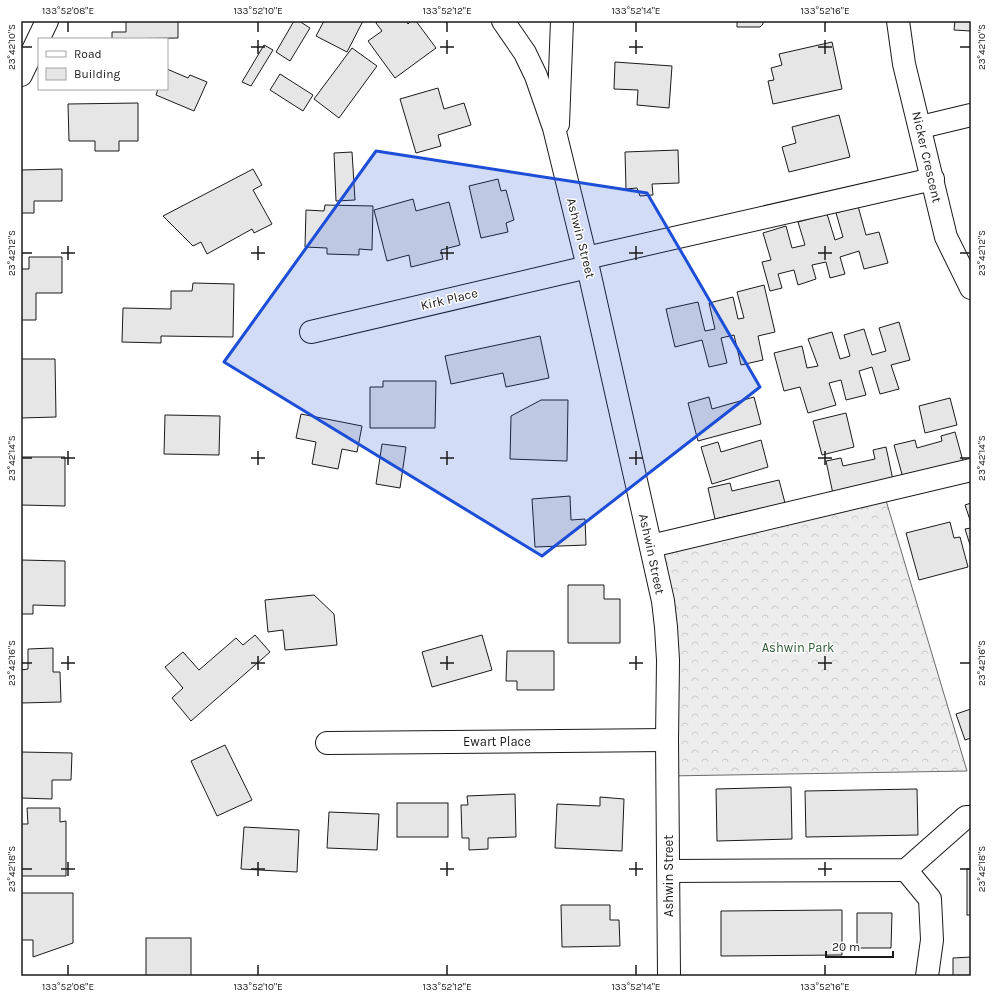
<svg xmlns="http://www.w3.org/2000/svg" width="992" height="997" font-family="Karla,sans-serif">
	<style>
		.forest { fill: url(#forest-crowns); stroke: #6a6a6a }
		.building { fill: #e6e6e6; stroke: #1a1a1a }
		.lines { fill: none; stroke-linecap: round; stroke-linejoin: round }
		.minor-casing { stroke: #1a1a1a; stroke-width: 24 }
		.minor { stroke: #fff; stroke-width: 22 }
		.marked { fill: #1d4ed8; fill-opacity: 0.2; stroke: #1d4ed8; stroke-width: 3; stroke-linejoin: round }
		.ticks { fill: none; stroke: #1a1a1a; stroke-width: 1.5 }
		.labels { text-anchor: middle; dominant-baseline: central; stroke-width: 3; stroke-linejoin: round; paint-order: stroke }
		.street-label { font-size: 13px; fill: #1a1a1a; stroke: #fff }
		.park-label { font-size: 13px; fill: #2b5a34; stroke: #fff }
		.neatline { fill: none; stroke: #1a1a1a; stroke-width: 1.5 }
		.ticks-label { font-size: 10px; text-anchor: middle; fill: #1a1a1a }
	</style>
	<defs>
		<pattern id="forest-crowns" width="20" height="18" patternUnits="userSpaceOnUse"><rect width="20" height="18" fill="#ededed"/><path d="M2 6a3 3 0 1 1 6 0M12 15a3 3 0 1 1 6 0" fill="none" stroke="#cbcbcb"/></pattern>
	</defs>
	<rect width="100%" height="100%" fill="#fff"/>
	<polygon class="forest" points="885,497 967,771 667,776 652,551"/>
	<g class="building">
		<polygon points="126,21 178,21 178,38 112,39 112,32 126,32"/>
		<polygon points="294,21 299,21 310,28 290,61 276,52"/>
		<polygon points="324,21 363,21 347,52 316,36"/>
		<polygon points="378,21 406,21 408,24 411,21 416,21 436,48 395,78 368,41 382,31 376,23"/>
		<polygon points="737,21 763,21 763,24 760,27 737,27"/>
		<polygon points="955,21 971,21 971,31 954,30"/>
		<polygon points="832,42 842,89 773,104 768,81 774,80 771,68 782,65 779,54"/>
		<polygon points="264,45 273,50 251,86 242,82"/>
		<polygon points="352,48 377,66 339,118 314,99"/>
		<polygon points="615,62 672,66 669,108 637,105 638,90 614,89"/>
		<polygon points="167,69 188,78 190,75 207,82 194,111 156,95 158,89 167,89"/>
		<polygon points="280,74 313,95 303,111 270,90"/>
		<polygon points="438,88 444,109 464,103 471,125 438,135 441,146 416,153 400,99"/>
		<polygon points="138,103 138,141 119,141 119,151 95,151 95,141 69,141 68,104"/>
		<polygon points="839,115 850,157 789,172 782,147 796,143 792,127"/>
		<polygon points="678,150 679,183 652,184 653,195 640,196 637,188 626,189 625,152"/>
		<polygon points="352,152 355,200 336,201 334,153"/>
		<polygon points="62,169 62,201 34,201 34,213 21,213 21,170"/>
		<polygon points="253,169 262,185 253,190 272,224 254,233 252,229 207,254 201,242 193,246 163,216"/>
		<polygon points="498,179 501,191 506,190 514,220 506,223 508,232 481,238 469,186"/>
		<polygon points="413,199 416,211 449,202 460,245 441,250 443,259 411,267 409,255 387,261 374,210"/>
		<polygon points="325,205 373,206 372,250 359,249 359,255 327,254 327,248 305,247 306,210 324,211"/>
		<polygon points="858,206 866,235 879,232 888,263 864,269 859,251 840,257 845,274 830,278 826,262 812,265 816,279 798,285 794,270 778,274 782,288 770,291 762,262 771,260 763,233 786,226 792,248 805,245 798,222 827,214 835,240 843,237 836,213"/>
		<polygon points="29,257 62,257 62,293 36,293 36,320 21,320 21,269 29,269"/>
		<polygon points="193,283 234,284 233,337 161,336 161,343 122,342 123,308 171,309 171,291 192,291"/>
		<polygon points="764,285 775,332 758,336 763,360 741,365 734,335 721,338 727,363 709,367 702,340 675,347 666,309 698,302 705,331 715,329 709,303 733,297 738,319 744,318 737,292"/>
		<polygon points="899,322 910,360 891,365 899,389 880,394 872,367 859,371 866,395 846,400 841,380 829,383 836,405 808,413 800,387 784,391 774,353 802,346 807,368 818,366 808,339 832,332 840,359 850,356 844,335 864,329 872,355 886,351 879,328"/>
		<polygon points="540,336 549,378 506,387 503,373 451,384 445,356"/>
		<polygon points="21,359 55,359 56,417 21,418"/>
		<polygon points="383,381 436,381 435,428 370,428 370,387 383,387"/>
		<polygon points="709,397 712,409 754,397 761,424 698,441 688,403"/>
		<polygon points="950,398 957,425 925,433 919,406"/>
		<polygon points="541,400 568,400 567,461 510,459 511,416"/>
		<polygon points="846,413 854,447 822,455 813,421"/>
		<polygon points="301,414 362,426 357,452 342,449 338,469 312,464 316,442 296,438"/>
		<polygon points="165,415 220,416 219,455 164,454"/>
		<polygon points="955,432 963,461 903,478 894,445 915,440 917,448 942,441 941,436"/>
		<polygon points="761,440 768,467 712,484 701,447 718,442 721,452"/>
		<polygon points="382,444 406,447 400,488 376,484"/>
		<polygon points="886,447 893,480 833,494 826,461 841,458 843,466 875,459 873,450"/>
		<polygon points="21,457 65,457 65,506 21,505"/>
		<polygon points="779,480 785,503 715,519 708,488 730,483 732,491"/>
		<polygon points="570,496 571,520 585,519 586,545 535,547 532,499"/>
		<polygon points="971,503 971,523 965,505"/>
		<polygon points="950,522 954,538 960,537 968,567 919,580 906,533"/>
		<polygon points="971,528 971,548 965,529"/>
		<polygon points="21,560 65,561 65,606 33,605 33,614 21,614"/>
		<polygon points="568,585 604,585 604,599 620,599 620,643 568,643"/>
		<polygon points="314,595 334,614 337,645 285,650 283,630 268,632 265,600"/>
		<polygon points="255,635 270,652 191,721 172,698 183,688 165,667 183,652 199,670 236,638 243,645"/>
		<polygon points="482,635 492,670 432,687 422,652"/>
		<polygon points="53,648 53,672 60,672 61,702 21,703 21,670 28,669 28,649"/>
		<polygon points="507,651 554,651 554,690 517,690 517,681 506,681"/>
		<polygon points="971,709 971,738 965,740 956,714"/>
		<polygon points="225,745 252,800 217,816 191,761"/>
		<polygon points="21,752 72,753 71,780 52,780 52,799 21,798"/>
		<polygon points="791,787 792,839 717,841 716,789"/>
		<polygon points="917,789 918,835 806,837 805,791"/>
		<polygon points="515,794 516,837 488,838 488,849 469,850 469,838 462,838 461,805 468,805 467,796"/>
		<polygon points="600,797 624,799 622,851 555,848 557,804 600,806"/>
		<rect x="397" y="803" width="51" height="34"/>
		<polygon points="27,808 60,808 60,822 66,821 66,876 21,876 21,824 28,824"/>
		<polygon points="329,812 379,814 377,850 327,848"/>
		<polygon points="244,827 299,830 297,872 241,869"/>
		<rect x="967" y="869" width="4" height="46"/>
		<polygon points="21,893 73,893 73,943 33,957 33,940 21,940"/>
		<polygon points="561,905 610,905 610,920 619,920 620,946 562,947"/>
		<polygon points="842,910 842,955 721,956 721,911"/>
		<polygon points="857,913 892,913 891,948 857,948"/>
		<rect x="146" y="938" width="45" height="38"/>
		<polygon points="971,957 971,976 953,976 953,958"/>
	</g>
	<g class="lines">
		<g class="minor-casing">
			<g id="minor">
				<polyline points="503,21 525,53 536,76 554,128 588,267 663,601 666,627 668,660 667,740 669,976"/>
				<polyline points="898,21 904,64 946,237 971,288"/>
				<polyline points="21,75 47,21"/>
				<polyline points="558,124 562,21"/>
				<polyline points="921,127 971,115"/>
				<polyline points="586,258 933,179"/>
				<polyline points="311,332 588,267"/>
				<polyline points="651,546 971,470"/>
				<polyline points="327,743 667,740"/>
				<polyline points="906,870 930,899 932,940 927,976"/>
				<polyline points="669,871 906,870 966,817 971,817"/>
			</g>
		</g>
		<use href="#minor" class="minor"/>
	</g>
	<path class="marked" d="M376,151L647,193L760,387L542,556L224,362Z"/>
	<path class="ticks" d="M68,22V32M258,22V32M447,22V32M636,22V32M825,22V32M258,40V54M447,40V54M636,40V54M825,40V54M22,47H32M251,47H265M440,47H454M629,47H643M818,47H832M960,47H970M68,246V260M258,246V260M447,246V260M636,246V260M825,246V260M22,253H32M61,253H75M251,253H265M440,253H454M629,253H643M818,253H832M960,253H970M68,451V465M258,451V465M447,451V465M636,451V465M825,451V465M22,458H32M61,458H75M251,458H265M440,458H454M629,458H643M818,458H832M960,458H970M68,656V670M258,656V670M447,656V670M636,656V670M825,656V670M22,663H32M61,663H75M251,663H265M440,663H454M629,663H643M818,663H832M960,663H970M68,862V876M258,862V876M447,862V876M636,862V876M825,862V876M22,869H32M61,869H75M251,869H265M440,869H454M629,869H643M818,869H832M960,869H970M68,965V975M258,965V975M447,965V975M636,965V975M825,965V975"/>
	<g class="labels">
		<g class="street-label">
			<text transform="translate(927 157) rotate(77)">Nicker Crescent</text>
			<text transform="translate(581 238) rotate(76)">Ashwin Street</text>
			<text transform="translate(449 299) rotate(-13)">Kirk Place</text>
			<text transform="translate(652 554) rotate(78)">Ashwin Street</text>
			<text x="497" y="741">Ewart Place</text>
			<text transform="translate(668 876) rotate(-90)">Ashwin Street</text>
		</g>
		<g class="park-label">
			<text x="798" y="647">Ashwin Park</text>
		</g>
	</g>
	<rect width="992" height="997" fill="none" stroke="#ffffff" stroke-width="44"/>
	<rect x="38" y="38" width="130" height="52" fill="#ffffff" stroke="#a3a3a3"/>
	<rect x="46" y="51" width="20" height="6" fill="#ffffff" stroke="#a3a3a3"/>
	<text x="74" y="58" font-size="12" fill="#1a1a1a">Road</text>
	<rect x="46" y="68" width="20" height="12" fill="#e6e6e6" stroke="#a3a3a3"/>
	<text x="74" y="78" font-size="12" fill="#1a1a1a">Building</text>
	<path d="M826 951v6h67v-6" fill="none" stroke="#1a1a1a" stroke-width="2"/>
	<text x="832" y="951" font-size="12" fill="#1a1a1a" stroke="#ffffff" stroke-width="3" paint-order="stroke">20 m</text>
	<rect x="22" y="22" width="948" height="953" class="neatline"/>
	<g class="ticks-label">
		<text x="68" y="14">133°52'08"E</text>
		<text x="258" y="14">133°52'10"E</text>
		<text x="447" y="14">133°52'12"E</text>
		<text x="636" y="14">133°52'14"E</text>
		<text x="825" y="14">133°52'16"E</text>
		<text transform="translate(11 47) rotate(-90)" y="4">23°42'10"S</text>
		<text transform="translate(981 47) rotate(-90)" y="4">23°42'10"S</text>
		<text transform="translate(11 253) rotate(-90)" y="4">23°42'12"S</text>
		<text transform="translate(981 253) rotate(-90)" y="4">23°42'12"S</text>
		<text transform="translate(11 458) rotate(-90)" y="4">23°42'14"S</text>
		<text transform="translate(981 458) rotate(-90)" y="4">23°42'14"S</text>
		<text transform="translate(11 663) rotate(-90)" y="4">23°42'16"S</text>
		<text transform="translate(981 663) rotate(-90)" y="4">23°42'16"S</text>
		<text transform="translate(11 869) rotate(-90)" y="4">23°42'18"S</text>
		<text transform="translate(981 869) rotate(-90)" y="4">23°42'18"S</text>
		<text x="68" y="990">133°52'08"E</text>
		<text x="258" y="990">133°52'10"E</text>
		<text x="447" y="990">133°52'12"E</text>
		<text x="636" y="990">133°52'14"E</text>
		<text x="825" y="990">133°52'16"E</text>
	</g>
</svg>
